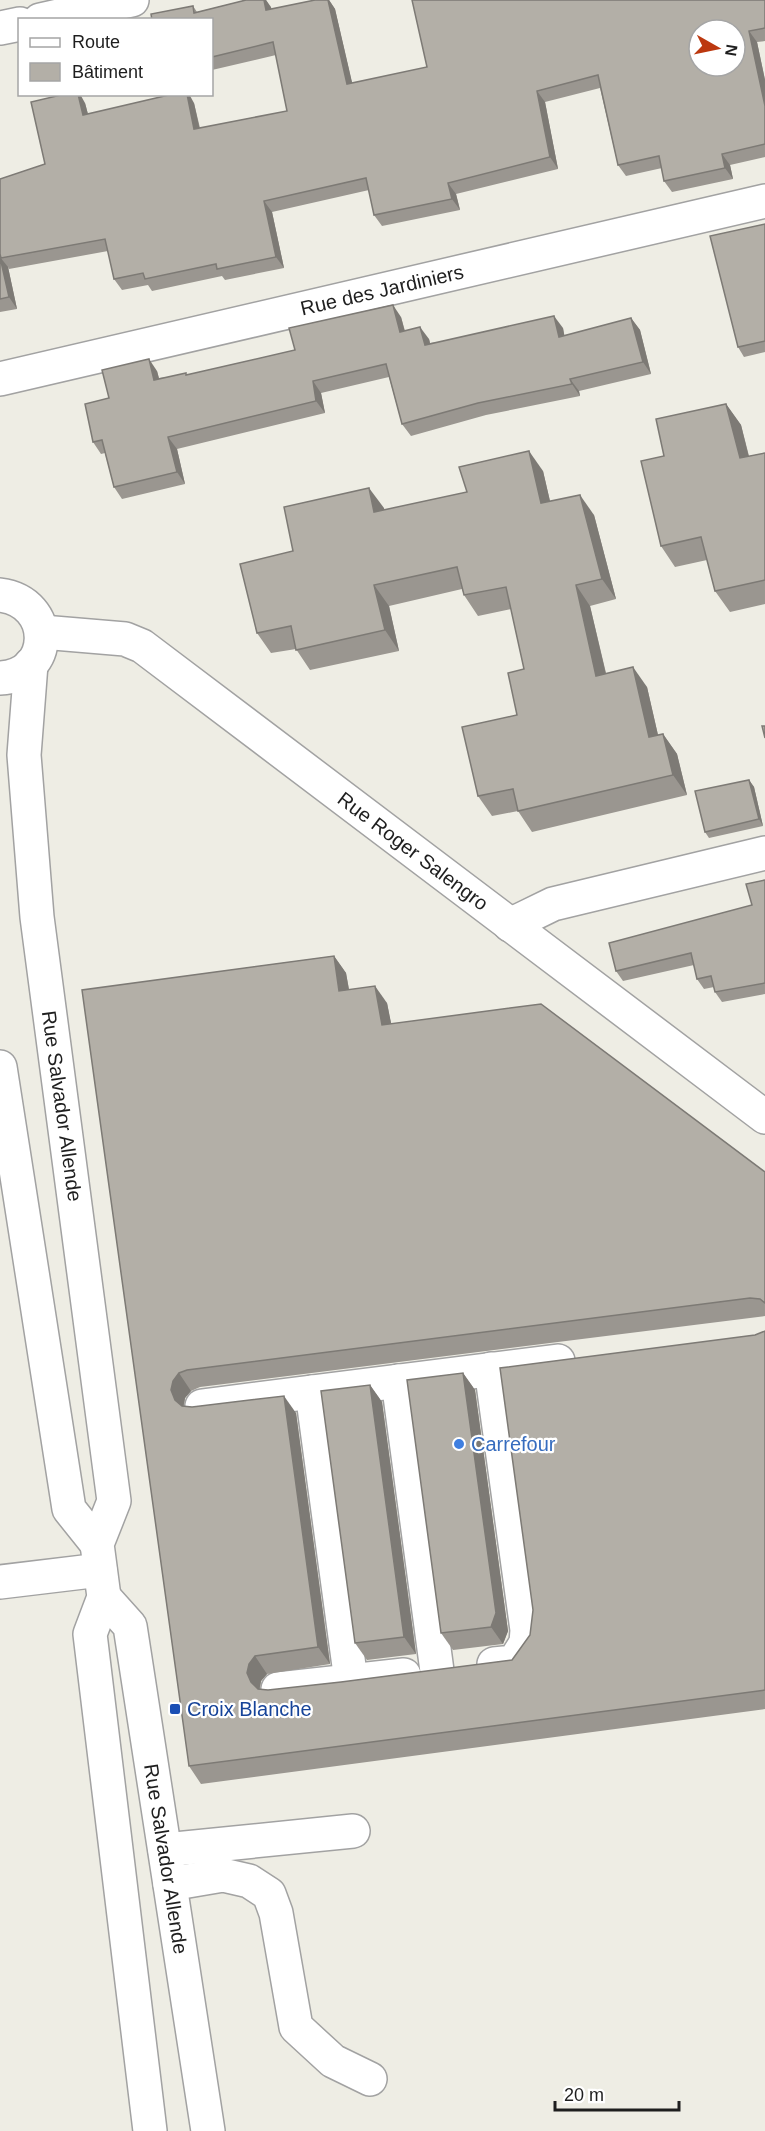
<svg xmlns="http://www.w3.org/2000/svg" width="765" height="2131" font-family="Arial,sans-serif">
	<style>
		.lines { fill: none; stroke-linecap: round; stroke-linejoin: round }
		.minor-casing { stroke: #a2a2a2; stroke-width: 36 }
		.minor { stroke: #fff; stroke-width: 33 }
		.wall { fill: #9a9690 }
		.shaded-wall { fill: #7d7a75 }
		.building { fill: #b3afa7; stroke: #7d7a75; stroke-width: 1.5; fill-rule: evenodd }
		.shop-dot { fill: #3f7fe0; stroke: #fff; stroke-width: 2 }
		.transit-dot { fill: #1a4fb4; stroke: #fff; stroke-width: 2 }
		.labels { text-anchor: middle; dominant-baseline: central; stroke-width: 4.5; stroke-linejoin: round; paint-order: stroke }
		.street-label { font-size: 20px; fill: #1e1e1e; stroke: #fff }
		.shop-label { font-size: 20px; fill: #366cbe; stroke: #fff; text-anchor: start }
		.transit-label { font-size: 20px; fill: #164399; stroke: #fff; text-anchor: start }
	</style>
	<rect width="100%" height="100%" fill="#eeede4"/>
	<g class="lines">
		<g class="minor-casing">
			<g id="minor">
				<polyline points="40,20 132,0"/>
				<polyline points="0,28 20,24"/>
				<polyline points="0,379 765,201"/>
				<path d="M0,595C56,602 54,676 0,678"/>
				<polyline points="42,632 125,639 142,646 765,1117"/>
				<polyline points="31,664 24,755 37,917 114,1501 97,1544 104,1597 90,1634 150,2131"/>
				<polyline points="510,925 553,904 765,853"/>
				<polyline points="0,1067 69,1509 97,1544"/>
				<polyline points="491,1369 527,1630 526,1643 514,1662 494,1664"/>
				<polyline points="398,1381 437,1671"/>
				<polyline points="312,1392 351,1681"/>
				<polyline points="202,1406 558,1361"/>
				<polyline points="0,1582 100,1570"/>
				<polyline points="104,1597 130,1626 208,2131"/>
				<polyline points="278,1689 404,1675"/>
				<polyline points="165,1850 353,1831"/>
				<polyline points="170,1884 223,1875 249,1881 269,1894 276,1913 296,2027 333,2061 370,2079"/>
			</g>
		</g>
		<use href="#minor" class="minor"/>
	</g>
	<g class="wall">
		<polygon points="246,0 266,0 271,9 315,0 329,0 335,9 352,83 765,0 765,41 757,42 765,80 765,157 730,165 733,179 672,192 664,181 662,168 626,176 618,165 600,88 545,102 558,169 456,194 460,210 382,226 374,215 369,190 272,212 284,268 225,280 222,276 152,291 148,285 122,290 114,279 108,251 9,269 8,267 17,309 0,312 0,179 45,164 85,103 88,114 194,103 200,128 287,111 276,55 212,70 212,20 152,20 193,6 197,12"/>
		<polygon points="765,224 765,352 744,357 738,347"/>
		<polygon points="401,317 405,331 429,339 430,343 563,328 564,336 631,318 640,330 651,374 579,391 580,396 486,415 411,436 402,424 389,377 321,393 325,413 177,449 185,484 122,499 114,487 105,453 101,454 93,442 109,398 157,371 159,378 187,375 295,350"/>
		<polygon points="726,404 741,425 749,456 765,453 765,604 730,612 715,591 707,560 675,567 661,546 664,456"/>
		<polygon points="543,471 550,501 594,515 616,599 590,606 606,673 647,687 658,735 663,734 677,754 687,795 532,832 518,811 492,816 478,796 517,715 524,669 511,609 478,616 464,595 462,589 389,606 399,651 310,670 296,649 271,653 257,633 293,551 384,508 384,510 467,492"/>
		<polygon points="749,780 754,787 763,826 709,838 705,832"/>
		<polygon points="765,880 765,994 722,1002 715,992 714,987 704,989 697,979 694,965 623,981 616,971 752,905"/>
		<polygon points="334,956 346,973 349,989 387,1003 391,1024 765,1172 765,1316 200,1387 191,1391 185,1398 184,1406 192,1407 296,1413 330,1664 267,1674 261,1681 260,1689 268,1690 341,1682 512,1660 755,1335 765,1331 765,1709 201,1784 189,1766 82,990"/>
		<polygon points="463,1373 475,1390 508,1631 503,1644 453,1650 441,1633"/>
		<polygon points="370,1385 382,1402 416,1654 367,1660 355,1643"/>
	</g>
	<g class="shaded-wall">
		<polygon points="264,0 266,0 271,7 274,21 266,10"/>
		<polygon points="328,0 329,0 335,9 355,95 347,84"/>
		<polygon points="749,31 757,42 765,80 765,106"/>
		<polygon points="537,91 545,102 558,169 550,157"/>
		<polygon points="78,94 80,94 85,103 91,126 83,115"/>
		<polygon points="187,94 189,94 194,103 202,140 194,129"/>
		<polygon points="722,154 730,165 733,179 725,168"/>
		<polygon points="448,183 456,194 460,210 452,199"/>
		<polygon points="264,201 272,212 284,268 276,257"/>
		<polygon points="0,257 8,267 17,309 9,297"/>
		<polygon points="393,305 401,317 408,344 400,332"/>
		<polygon points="554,316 563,328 567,349 559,337"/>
		<polygon points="631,318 640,330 651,374 643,362"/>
		<polygon points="420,327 429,339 433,356 425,345"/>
		<polygon points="149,359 157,371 162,391 154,380"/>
		<polygon points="570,379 579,391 580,396 572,384"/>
		<polygon points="313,381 321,393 325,413 316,401"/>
		<polygon points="726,404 741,425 754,478 740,458"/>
		<polygon points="168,437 177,449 185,484 177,472"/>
		<polygon points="529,451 543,471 555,523 541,503"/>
		<polygon points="369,488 384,508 388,532 374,512"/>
		<polygon points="580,495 594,515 616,599 602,579"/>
		<polygon points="374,585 389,606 399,651 385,630"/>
		<polygon points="576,585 590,606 611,696 596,676"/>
		<polygon points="633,667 647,687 663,757 649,737"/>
		<polygon points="663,734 677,754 687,795 673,775"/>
		<polygon points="749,780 754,787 763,826 759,819"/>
		<polygon points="334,956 346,973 352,1008 339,991"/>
		<polygon points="375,986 387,1003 395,1042 382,1025"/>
		<polygon points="179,1373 191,1391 185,1398 183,1408 175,1400 171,1390 173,1381"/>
		<polygon points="463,1373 475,1390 508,1631 503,1644 491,1627"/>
		<polygon points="370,1385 382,1402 416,1654 404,1637"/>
		<polygon points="284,1396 296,1413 330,1664 318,1647"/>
		<polygon points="255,1656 267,1674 261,1681 259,1691 251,1682 247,1673 249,1664"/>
	</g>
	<g class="building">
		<path d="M246,0H264L266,10L315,0H328L347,84L427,67L412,0H765V28L749,31L765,106V144L722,154L725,168L664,181L659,156L618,165L598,75L537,91L550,157L448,183L452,199L374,215L366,178L264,201L276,257L217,269L216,264L145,279L143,273L114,279L105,239L1,258L0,254V179L45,164L31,102L65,94H78L83,115L173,94H187L194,129L287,111L273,42L212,57V20H152L151,14L193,6L194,13ZM699,30H735V66H699Z"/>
		<polygon points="765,224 765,341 738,347 710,236"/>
		<polygon points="0,257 9,297 0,299"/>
		<polygon points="393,305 400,332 420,327 425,345 554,316 559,337 631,318 643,362 570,379 572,384 478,403 402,424 386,364 313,381 316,401 168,437 177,472 114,487 102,440 93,442 85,404 109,398 102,370 149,359 154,380 186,373 186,375 295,350 289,328"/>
		<polygon points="726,404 740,458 765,453 765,580 715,591 701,537 661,546 641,461 664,456 656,419"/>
		<polygon points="529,451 541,503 580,495 602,579 576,585 596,676 633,667 649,737 663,734 673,775 518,811 513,789 478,796 462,727 517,715 508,673 524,669 506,587 464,595 457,567 374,585 385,630 296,650 291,626 257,633 240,564 293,551 284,507 369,488 374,512 467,492 459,467"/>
		<polygon points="762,726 765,726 765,738"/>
		<polygon points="749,780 759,819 705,832 695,791"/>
		<polygon points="765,880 765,983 715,992 711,976 697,979 691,953 616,971 609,943 752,905 746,884"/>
		<polygon points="334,956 339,991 375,986 382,1025 541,1004 765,1172 765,1303 760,1299 750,1298 187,1370 179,1373 173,1381 171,1390 175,1400 182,1406 192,1407 284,1396 318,1647 255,1656 249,1664 247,1673 251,1682 258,1689 268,1690 341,1682 512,1660 530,1635 533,1610 500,1368 755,1335 765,1331 765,1690 189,1766 82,990"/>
		<polygon points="463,1373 496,1613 491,1627 441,1633 407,1380"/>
		<polygon points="370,1385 404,1637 355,1643 321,1391"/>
	</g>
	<circle class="shop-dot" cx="459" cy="1444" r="6"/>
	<rect class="transit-dot" x="169" y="1703" width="12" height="12" rx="3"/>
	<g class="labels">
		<g class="street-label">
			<text transform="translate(382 290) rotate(-13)">Rue des Jardiniers</text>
			<text transform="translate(413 851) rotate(37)">Rue Roger Salengro</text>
			<text transform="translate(62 1106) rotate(82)">Rue Salvador Allende</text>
			<text transform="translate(166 1859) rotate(81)">Rue Salvador Allende</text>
		</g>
		<g class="shop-label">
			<text x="471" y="1444">Carrefour</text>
		</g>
		<g class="transit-label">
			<text x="187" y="1709">Croix Blanche</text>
		</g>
	</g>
	<rect x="18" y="18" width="195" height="78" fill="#ffffff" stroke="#a5a5a5" stroke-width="1.5"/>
	<rect x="30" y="38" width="30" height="9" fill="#ffffff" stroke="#a5a5a5" stroke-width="1.5"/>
	<text x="72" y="48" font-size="18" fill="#1e1e1e">Route</text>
	<rect x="30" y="63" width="30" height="18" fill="#b3afa7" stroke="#a5a5a5" stroke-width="1.5"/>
	<text x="72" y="78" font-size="18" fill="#1e1e1e">Bâtiment</text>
	<g transform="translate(717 48) rotate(99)"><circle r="28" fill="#ffffff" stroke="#a5a5a5" stroke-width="1.5"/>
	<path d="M0-4.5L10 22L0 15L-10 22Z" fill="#bc380f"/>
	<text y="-9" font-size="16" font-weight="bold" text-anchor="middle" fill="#1e1e1e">N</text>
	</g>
	<path d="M555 2101v9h124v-9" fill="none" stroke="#1e1e1e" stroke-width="3"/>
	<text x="564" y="2101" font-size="18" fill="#1e1e1e" stroke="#ffffff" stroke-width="4.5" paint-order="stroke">20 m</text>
</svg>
